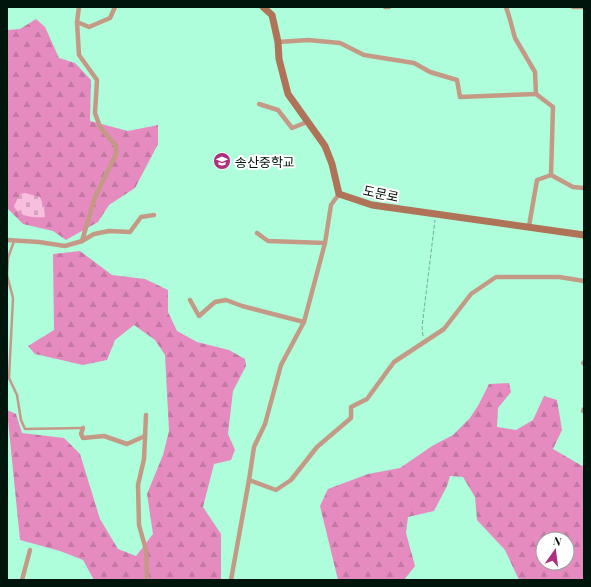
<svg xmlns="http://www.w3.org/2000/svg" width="591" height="587" font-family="'Playfair Display','Noto Sans KR',serif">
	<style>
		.forest { fill: url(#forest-firs); fill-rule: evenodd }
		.cemetery { fill: url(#cemetery-stones) }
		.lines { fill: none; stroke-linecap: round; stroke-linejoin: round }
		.path { stroke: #71ad93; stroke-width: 1; stroke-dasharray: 4 2; stroke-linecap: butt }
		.lane { stroke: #c49a87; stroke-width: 2.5 }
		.street { stroke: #c49a87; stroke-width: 4.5 }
		.secondary { stroke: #af7357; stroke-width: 7 }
		.labels { text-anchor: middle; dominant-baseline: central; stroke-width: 4; stroke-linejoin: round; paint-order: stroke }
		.poi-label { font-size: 13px; fill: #00150c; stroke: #fff; text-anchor: start }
		.street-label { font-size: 13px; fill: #00150c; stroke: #fff }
	</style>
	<defs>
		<pattern id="forest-firs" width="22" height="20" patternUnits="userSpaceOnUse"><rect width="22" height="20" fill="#e58bbf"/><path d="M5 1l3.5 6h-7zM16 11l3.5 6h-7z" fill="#c377a3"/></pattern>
		<pattern id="cemetery-stones" width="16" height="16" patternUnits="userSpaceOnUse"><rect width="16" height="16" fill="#f7bfdd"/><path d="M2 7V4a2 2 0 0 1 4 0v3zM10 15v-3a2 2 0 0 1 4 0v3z" fill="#d2a3bc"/></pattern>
	</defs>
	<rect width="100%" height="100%" fill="#aefedb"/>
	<g class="forest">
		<polygon points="36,19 45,27 59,58 75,63 91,80 90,121 128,131 158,125 158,144 135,188 109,205 98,222 66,240 53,231 23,224 7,208 7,30 20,29"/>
		<polygon points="80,251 112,275 145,279 168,290 168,312 177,331 197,342 229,350 245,359 246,366 233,391 228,434 235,450 231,460 214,464 203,507 221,534 221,580 94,580 83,560 60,551 20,540 7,410 16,414 22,433 64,438 80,454 100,519 118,549 136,556 153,534 147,494 163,455 169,431 165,355 155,340 134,325 115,340 107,360 83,365 35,354 28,346 54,330 53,254"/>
		<path d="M509,383L511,392L498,408L497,427L516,430L533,420L544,396L557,400L562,430L553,449L584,467V580H519L505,550L477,520L475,497L463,477L450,476L447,486L434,511L408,517L406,533L415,566L404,580H338L320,506L328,489L368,474L400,468L432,446L453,435L470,418L479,404L489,384ZM543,539H567V563H543Z"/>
	</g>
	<path class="cemetery" d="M25,193L40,197L44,207L45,217C34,218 18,217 14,206L20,194Z"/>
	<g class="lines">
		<polyline class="path" points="423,336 422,327 435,220"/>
		<polyline class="lane" points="14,241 8,258 7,275 13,298 9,378 17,395 21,420 25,429 82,428"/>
		<g class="street">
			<polyline points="79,7 77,22 79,55 97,80 95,113 100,127 116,146 116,154 95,197 82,241"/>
			<polyline points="385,7 389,7"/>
			<polyline points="506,7 509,16 515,38 535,72 536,94 553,107 551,175 537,180 529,226"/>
			<polyline points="573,7 584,7"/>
			<polyline points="77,22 89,27 110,18 115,7"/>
			<polyline points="278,42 308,40 340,43 364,55 414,63 430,72 457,80 460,97 536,94"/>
			<polyline points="259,104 278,110 292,128 307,122"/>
			<polyline points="551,175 573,187 584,188"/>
			<polyline points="257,233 268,241 325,243 304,322"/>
			<polyline points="7,240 39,242 65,246 82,241 94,234 109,231 130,232 141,217 154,215"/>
			<polyline points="325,243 331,205 339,194"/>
			<polyline points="190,300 199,316 215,302 226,300 242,306 304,322 281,365 265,424 254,447 249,480 276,490 291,480 317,447 351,418 351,407 367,399 394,362 444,329 471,294 496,277 559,277 584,281"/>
			<polyline points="583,363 584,362"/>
			<polyline points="583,411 584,409"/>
			<polyline points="146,415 144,459 138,485 139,525 146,550 147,577 149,580"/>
			<polyline points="83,428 81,434 83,438 104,436 127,444 145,436"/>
			<polyline points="22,580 30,550"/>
			<polyline points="231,580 249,480"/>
		</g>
		<polyline class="secondary" points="263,7 272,15 278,42 279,59 288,94 325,146 332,164 339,194 372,205 584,235"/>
	</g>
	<defs>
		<g id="school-disc" transform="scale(0.9)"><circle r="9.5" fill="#ac2f80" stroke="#fff"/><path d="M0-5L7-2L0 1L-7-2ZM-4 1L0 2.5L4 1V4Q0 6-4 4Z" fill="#fff"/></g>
	</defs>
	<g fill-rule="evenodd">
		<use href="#school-disc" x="222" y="161"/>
	</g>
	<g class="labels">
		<g class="poi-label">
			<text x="235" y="161">송산중학교</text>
		</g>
		<g class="street-label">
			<text transform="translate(381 193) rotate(12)">도문로</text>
		</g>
	</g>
	<rect width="591" height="587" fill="none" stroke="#00150c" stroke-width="16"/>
	<g transform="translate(555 551) rotate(14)"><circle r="19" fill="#ffffff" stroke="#99a19e"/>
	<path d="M0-3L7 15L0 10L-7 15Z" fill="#ac2f80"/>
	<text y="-6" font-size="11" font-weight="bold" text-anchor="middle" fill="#00150c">N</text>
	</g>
</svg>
